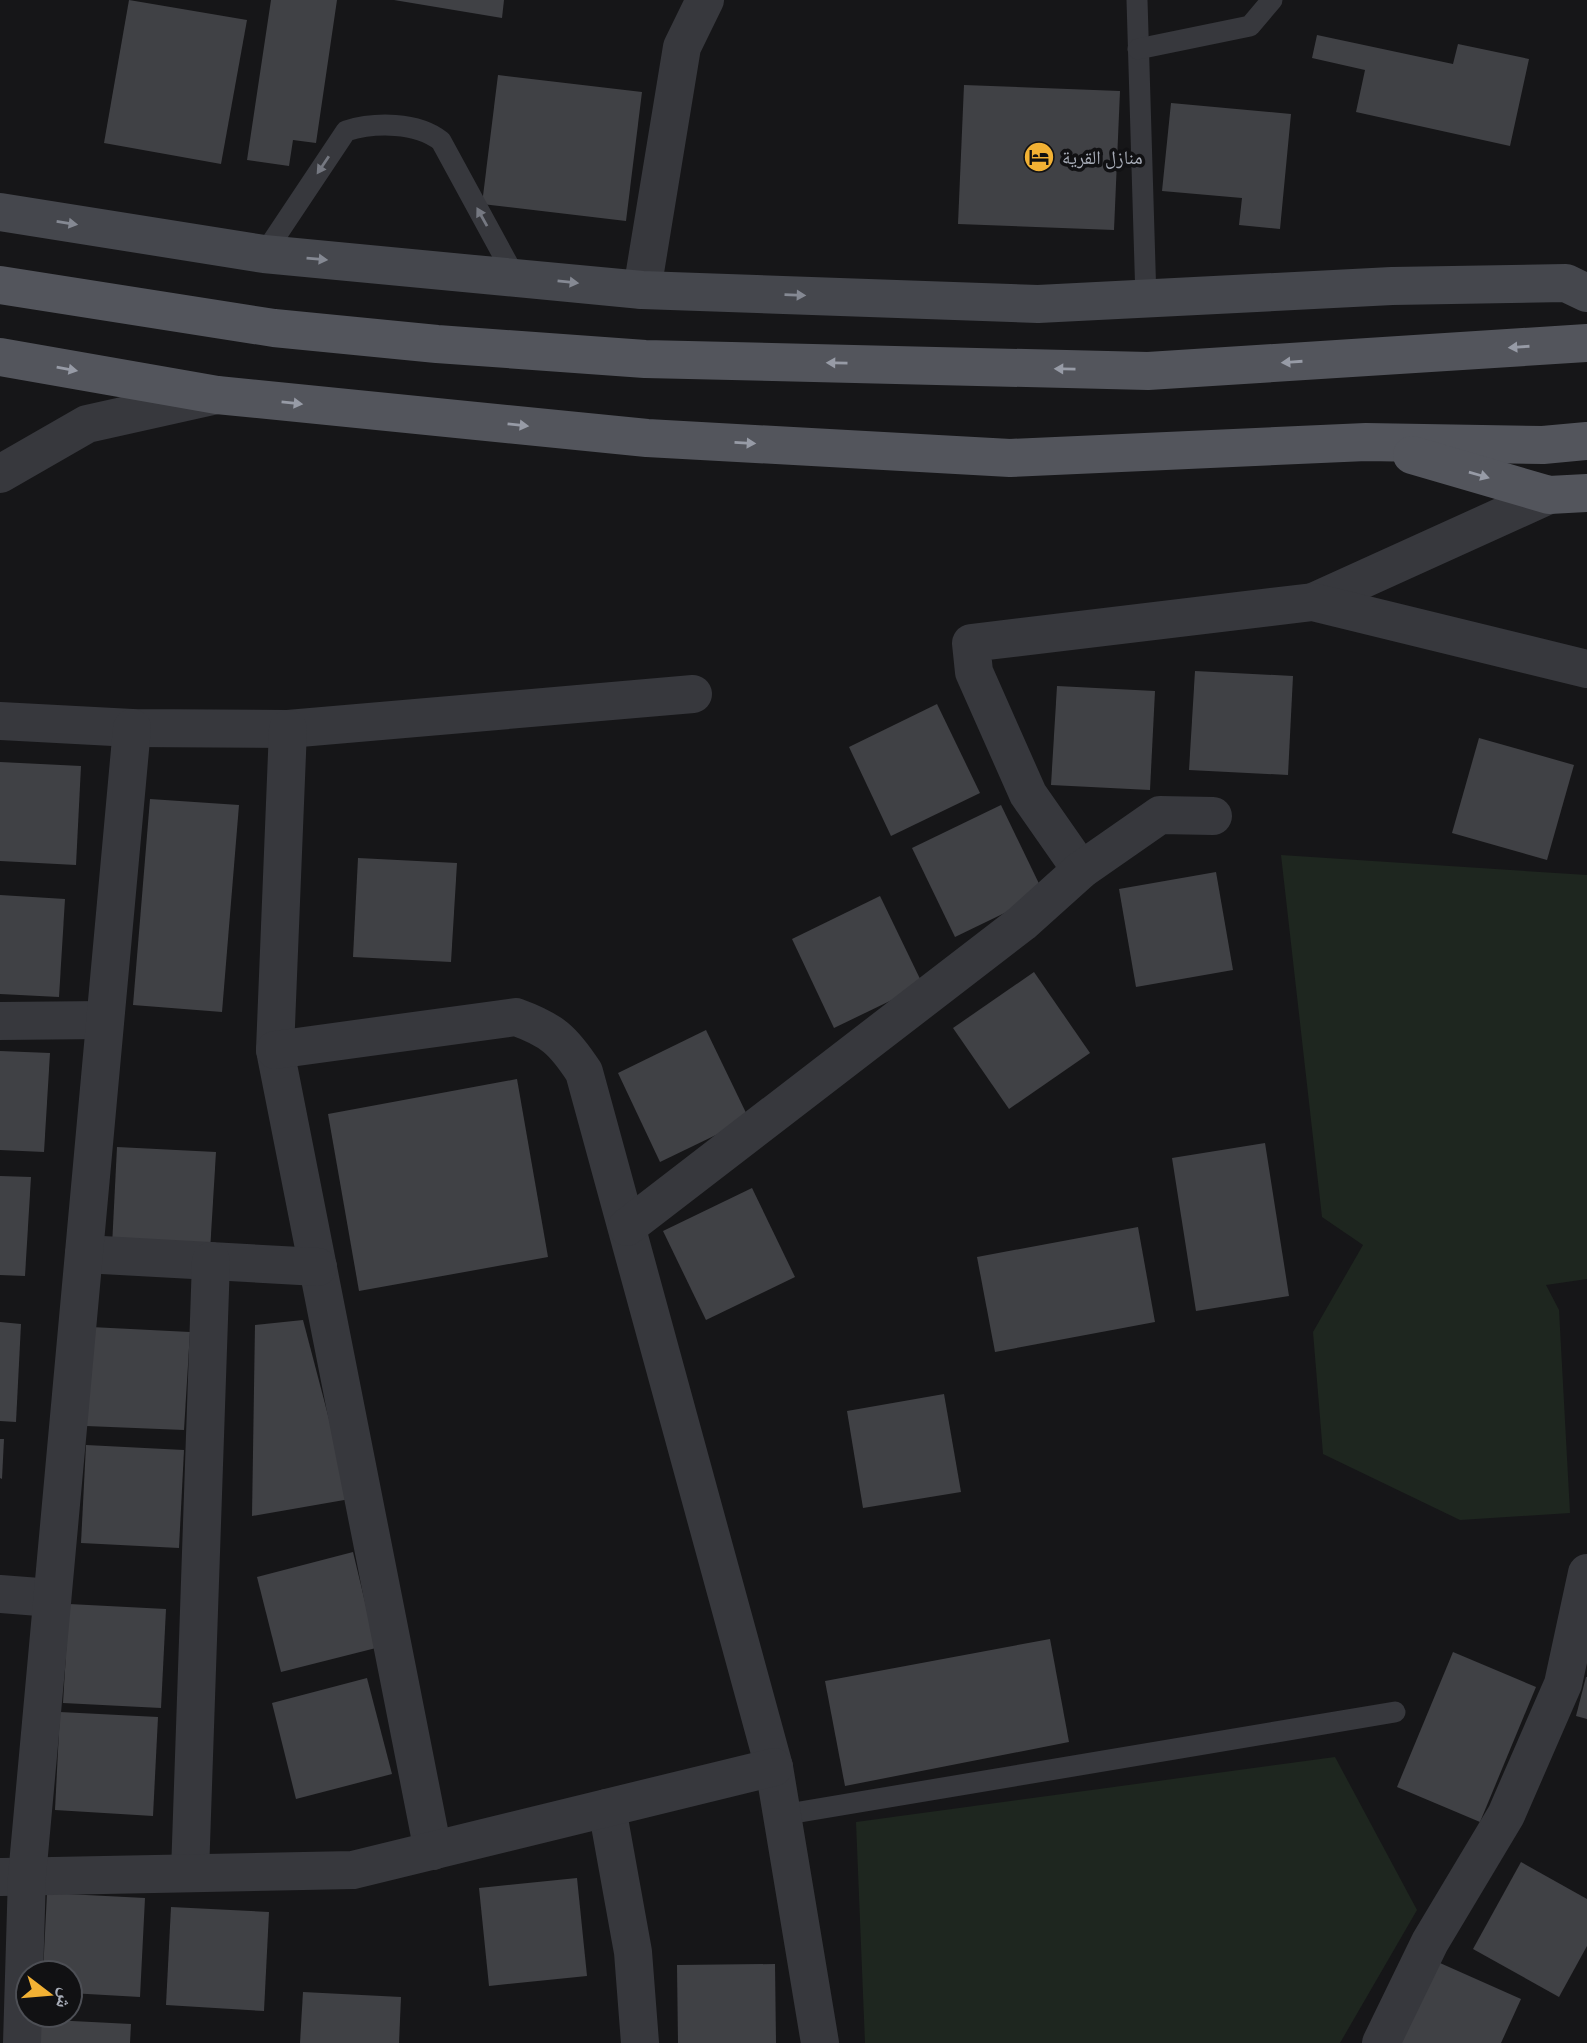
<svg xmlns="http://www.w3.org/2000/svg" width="1587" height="2043" font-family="'Roboto Condensed','Noto Naskh Arabic',sans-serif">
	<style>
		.green { fill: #1e261f }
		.building { fill: #404145 }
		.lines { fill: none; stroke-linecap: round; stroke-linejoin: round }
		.lane { stroke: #37383d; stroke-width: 21 }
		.street { stroke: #37383d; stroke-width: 38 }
		.secondary { stroke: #45474d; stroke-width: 38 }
		.primary { stroke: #53555c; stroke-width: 38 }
		.oneway { fill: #757881 }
		.oneway2 { fill: #858993 }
		.oneway3 { fill: #979ba6 }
		.labels { text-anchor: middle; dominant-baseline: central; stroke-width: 7; stroke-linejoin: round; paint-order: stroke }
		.poi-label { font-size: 19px; fill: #a8adb8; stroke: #111113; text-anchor: start }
	</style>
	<rect width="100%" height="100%" fill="#161618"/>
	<g class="green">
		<polygon points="1281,855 1587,875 1587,1279 1546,1285 1559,1310 1570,1513 1460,1520 1323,1454 1313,1332 1363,1245 1322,1217"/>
		<polygon points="1335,1757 1417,1910 1340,2043 865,2043 856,1822"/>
	</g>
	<g class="building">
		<polygon points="129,0 247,20 221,164 104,143"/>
		<polygon points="271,0 337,0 316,143 293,140 289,166 247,160"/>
		<polygon points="394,0 504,0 502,18"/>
		<polygon points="1317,35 1453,64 1458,44 1529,59 1510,146 1356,112 1365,70 1312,58"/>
		<polygon points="498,75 642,92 626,221 482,204"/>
		<polygon points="964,85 1120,91 1114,230 958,224"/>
		<polygon points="1171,103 1291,114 1280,229 1239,225 1242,198 1162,191"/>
		<polygon points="1195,671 1293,676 1288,775 1189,770"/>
		<polygon points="1057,686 1155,691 1150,790 1051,785"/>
		<polygon points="937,704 980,793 891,836 849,747"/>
		<polygon points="1479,738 1574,765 1547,860 1452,833"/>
		<polygon points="0,762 81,766 76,865 0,861"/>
		<polygon points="150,799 239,805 222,1012 133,1005"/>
		<polygon points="1001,805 1044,894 955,937 912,848"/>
		<polygon points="358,858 457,863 451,962 353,957"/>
		<polygon points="1216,872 1233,970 1136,987 1119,889"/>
		<polygon points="0,895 65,899 59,997 0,994"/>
		<polygon points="880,896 923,985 834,1028 792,939"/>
		<polygon points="1034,972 1090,1053 1009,1109 953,1028"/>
		<polygon points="706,1030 749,1119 660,1162 618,1073"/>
		<polygon points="0,1051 50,1053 44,1152 0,1150"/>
		<polygon points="517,1079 548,1257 359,1291 328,1114"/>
		<polygon points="1265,1143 1289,1296 1196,1311 1172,1158"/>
		<polygon points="117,1147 216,1152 210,1251 112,1246"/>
		<polygon points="0,1176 31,1177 25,1276 0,1275"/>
		<polygon points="752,1188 795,1277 706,1320 663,1231"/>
		<polygon points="1138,1227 1155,1322 995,1352 977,1257"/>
		<polygon points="303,1320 350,1499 252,1516 255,1325"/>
		<polygon points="0,1322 21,1324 16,1422 0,1421"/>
		<polygon points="91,1327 190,1332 184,1430 86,1426"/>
		<polygon points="944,1394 961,1492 863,1508 847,1411"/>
		<polygon points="0,1439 4,1439 2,1479 0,1478"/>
		<polygon points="86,1445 184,1450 179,1548 81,1543"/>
		<polygon points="353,1552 376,1648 281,1672 257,1577"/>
		<polygon points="69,1604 166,1609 161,1708 63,1703"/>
		<polygon points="1050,1639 1069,1742 845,1786 825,1681"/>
		<polygon points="1453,1652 1536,1687 1480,1822 1397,1787"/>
		<polygon points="1586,1677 1587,1677 1587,1719 1576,1716"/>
		<polygon points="367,1678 392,1774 296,1799 272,1703"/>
		<polygon points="60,1712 158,1717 153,1816 55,1810"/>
		<polygon points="1521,1862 1587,1899 1587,1946 1559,1997 1473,1949"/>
		<polygon points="577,1878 587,1976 489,1986 479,1888"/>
		<polygon points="47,1893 145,1898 140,1997 70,1993 70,1973 43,1973"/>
		<polygon points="171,1907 269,1912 264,2011 166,2005"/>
		<polygon points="1431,1959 1521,1999 1501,2043 1394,2043"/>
		<polygon points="775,1964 776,2043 678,2043 677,1965"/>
		<polygon points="303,1992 401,1997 399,2043 300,2043"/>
		<polygon points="33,2019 131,2024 130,2043 31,2043"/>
	</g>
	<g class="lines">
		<g class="lane">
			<polyline points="1137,0 1146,300"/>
			<polyline points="1138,49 1250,26 1272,0"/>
			<path d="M264,254L346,131C375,122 417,122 441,141L515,277"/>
			<polyline points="782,1815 1395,1712"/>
		</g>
		<g class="street">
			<polyline points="642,290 682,47 705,0"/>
			<polyline points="0,474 87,424 217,395"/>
			<polyline points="1313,602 1549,495"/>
			<polyline points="0,721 132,728 288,729 693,694"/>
			<polyline points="288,729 275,1050 433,1851"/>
			<polyline points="1081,870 1028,794 974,672 971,643 1313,602 1587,669"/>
			<polyline points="0,1021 104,1020"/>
			<path d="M275,1050L516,1017C552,1030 563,1040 584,1072L774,1767L820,2043"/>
			<polyline points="627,1227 1022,923 1081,870 1160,815 1213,816"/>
			<polyline points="84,1254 318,1267"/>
			<polyline points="0,1594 52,1598"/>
			<polyline points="607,1808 633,1952 640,2043"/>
			<polyline points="190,1873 211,1261"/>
			<polyline points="2,1877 353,1870 774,1767"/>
			<polyline points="22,2043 27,1876 132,728"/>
			<polyline points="1381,2043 1430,1942 1506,1815 1563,1684 1587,1573"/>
		</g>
		<polyline class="secondary" points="0,212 264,254 642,290 1038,304 1392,286 1566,283 1587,293"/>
		<g class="primary">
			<polyline points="0,285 274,328 437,344 645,359 1148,371 1587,343"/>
			<polyline points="0,357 217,395 647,438 1010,458 1366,442 1543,445 1587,441"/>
			<polyline points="1412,455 1549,495 1587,493"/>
		</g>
	</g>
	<defs><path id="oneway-solid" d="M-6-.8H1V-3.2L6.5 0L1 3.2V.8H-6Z" transform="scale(1.75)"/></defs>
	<g class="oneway">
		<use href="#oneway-solid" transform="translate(323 165) rotate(124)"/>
		<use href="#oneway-solid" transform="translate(482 217) rotate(-119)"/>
	</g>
	<g class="oneway2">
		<use href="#oneway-solid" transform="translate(67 223) rotate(9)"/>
		<use href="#oneway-solid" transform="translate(317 259) rotate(5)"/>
		<use href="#oneway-solid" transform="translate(568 282) rotate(6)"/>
		<use href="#oneway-solid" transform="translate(795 295) rotate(2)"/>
	</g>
	<g class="oneway3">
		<use href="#oneway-solid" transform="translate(1519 347) rotate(176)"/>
		<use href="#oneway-solid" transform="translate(1292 362) rotate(176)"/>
		<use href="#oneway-solid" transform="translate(837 363) rotate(-179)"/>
		<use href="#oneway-solid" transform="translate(67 369) rotate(10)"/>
		<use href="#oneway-solid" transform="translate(1065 369) rotate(-179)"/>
		<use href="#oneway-solid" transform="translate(292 403) rotate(6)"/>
		<use href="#oneway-solid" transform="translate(518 425) rotate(6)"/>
		<use href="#oneway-solid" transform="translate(745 443) rotate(3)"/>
		<use href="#oneway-solid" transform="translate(1479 475) rotate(16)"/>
	</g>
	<defs>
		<g id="hotel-disc" transform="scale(1.575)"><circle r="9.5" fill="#f2b134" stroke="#111113"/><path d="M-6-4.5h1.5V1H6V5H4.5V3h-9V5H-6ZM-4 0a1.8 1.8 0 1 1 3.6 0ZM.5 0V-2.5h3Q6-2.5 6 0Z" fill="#111"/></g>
	</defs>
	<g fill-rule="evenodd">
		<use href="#hotel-disc" x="1039" y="157"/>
	</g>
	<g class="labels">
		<g class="poi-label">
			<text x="1062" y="157">منازل القرية</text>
		</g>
	</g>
	<g transform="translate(49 1994) rotate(106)"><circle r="33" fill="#111113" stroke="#4d4f55" stroke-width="2"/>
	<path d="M0-5L12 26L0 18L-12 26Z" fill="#f2b134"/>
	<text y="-10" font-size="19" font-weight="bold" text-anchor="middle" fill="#a8adb8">ش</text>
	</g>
</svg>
